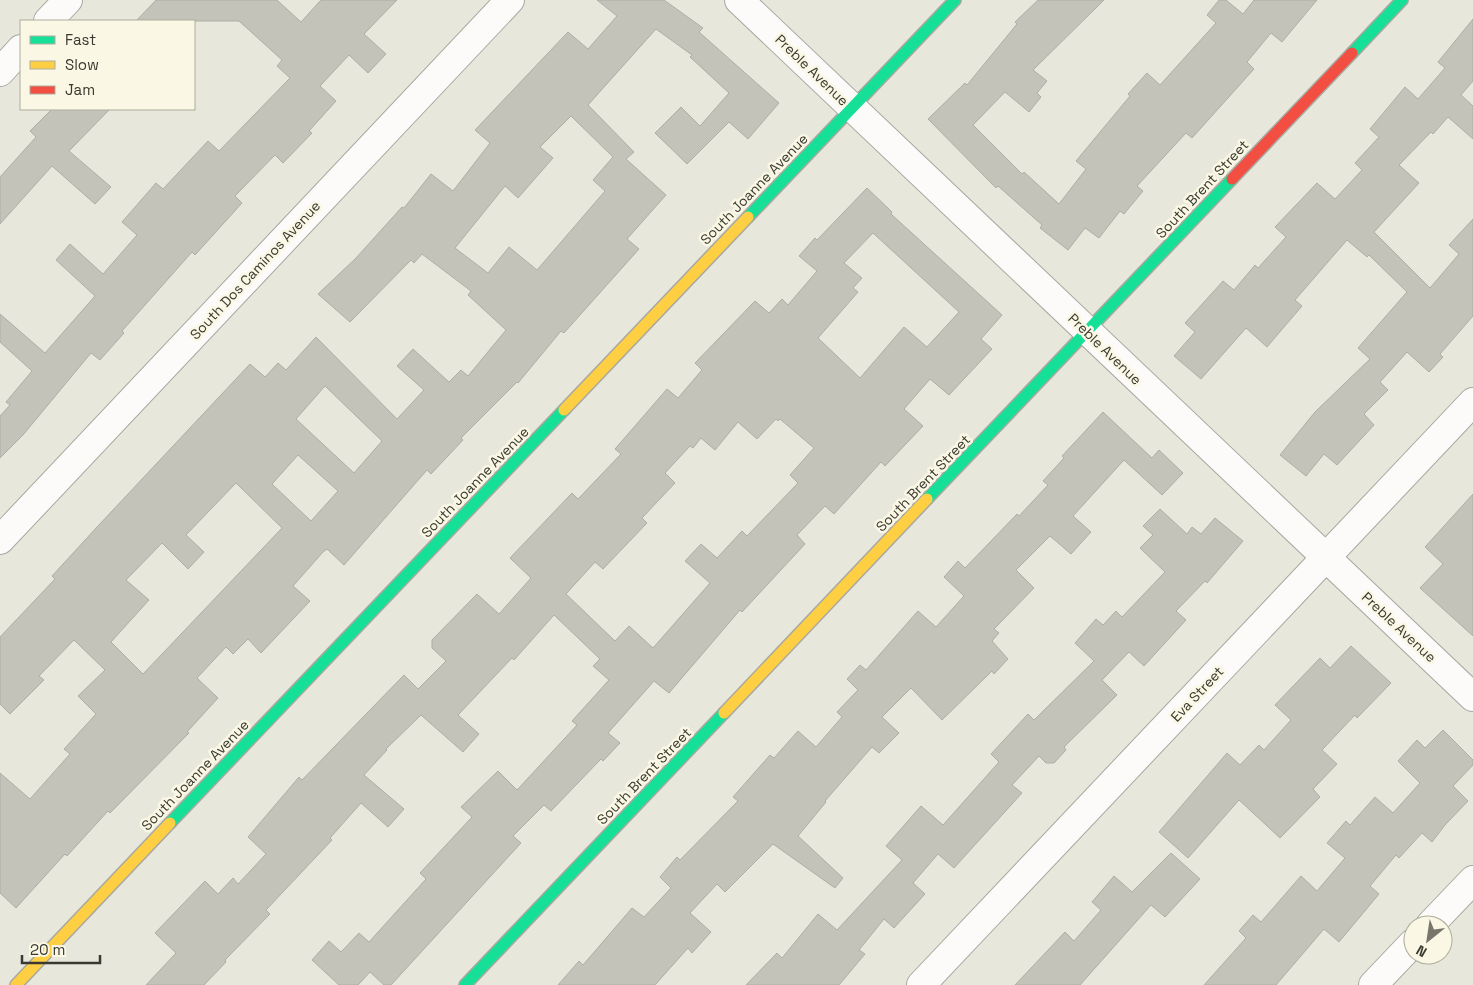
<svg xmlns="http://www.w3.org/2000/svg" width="1473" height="985" font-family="'Space Grotesk',sans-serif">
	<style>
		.building { fill: #c3c3ba; stroke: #afaea6; fill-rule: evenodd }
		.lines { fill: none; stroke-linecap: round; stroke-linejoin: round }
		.street-casing { stroke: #a8a8a0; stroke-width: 30 }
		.fast-casing { stroke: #a8a8a0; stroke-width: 14 }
		.slow-casing { stroke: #a8a8a0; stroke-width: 14 }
		.jam-casing { stroke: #a8a8a0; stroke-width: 14 }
		.street { stroke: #fcfbfa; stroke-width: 28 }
		.fast { stroke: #16e098; stroke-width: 11 }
		.slow { stroke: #ffcf43; stroke-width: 11 }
		.jam { stroke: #f24e42; stroke-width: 11 }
		.labels { text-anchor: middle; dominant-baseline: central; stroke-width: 5; stroke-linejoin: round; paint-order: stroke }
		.street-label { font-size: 14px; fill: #393931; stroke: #faf8e4 }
	</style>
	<rect width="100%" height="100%" fill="#e8e7dc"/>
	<g class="building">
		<polygon points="156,0 277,0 301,22 321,0 397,0 364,34 386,54 368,73 349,55 320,86 336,101 309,131 312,133 283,163 275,155 235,196 242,203 195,255 192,252 122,331 124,333 100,360 91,353 23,435 0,458 0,416 10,405 6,402 32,371 0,342 0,314 45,353 95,296 56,260 70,244 103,274 137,235 122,222 156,183 163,189 208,141 219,151 290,78 277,66 282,60 239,21 136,21"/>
		<path d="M597,0H664L703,28L699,32L779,103L748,139L729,122L687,164L655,133L681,107L700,126L729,93L690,57L692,55L656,29L588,105L634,152L626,159L666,195L627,239L639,249L564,333L561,331L518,383L517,382L461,438L463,440L431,474L427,470L344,565L327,549L323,552L293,586L310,601L261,653L248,639L233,654L226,647L197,678L218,698L187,732L189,733L110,813L108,811L67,856L65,854L16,908L0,893V773L30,799L70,754L64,749L96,714L78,696L105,670L74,640L39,676L44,680L10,714L0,704V637L55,579L52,576L97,527L250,364L265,377L278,363L286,370L316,337L397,419L424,390L397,366L413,349L449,382L461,370L468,376L506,330L468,295L471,291L422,254L414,263L411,260L350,322L318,294L356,258L402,207L404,208L431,174L453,191L490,143L475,130L568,32L588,49L617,16ZM571,116L613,157L593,180L605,191L537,270L509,247L488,273L455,248L505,186L518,198L553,158L540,147ZM325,386L382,441L354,473L296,419ZM298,455L338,491L311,521L272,484ZM236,483L282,528L143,674L111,642L149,600L126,580L162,543L188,569L204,552L186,535Z"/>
		<polygon points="1038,0 1104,0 1033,70 1047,81 1037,93 1041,97 1029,112 1005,92 973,125 1022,174 1024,172 1059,204 1086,169 1076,161 1130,96 1128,94 1147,73 1160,85 1216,23 1207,15 1219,0 1226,0 1243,14 1254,0 1317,0 1282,42 1271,33 1247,62 1254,69 1192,138 1186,133 1137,186 1143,191 1124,214 1120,211 1099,238 1085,228 1068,250 1040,228 1042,225 998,186 996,188 928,119 965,83 967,85 1017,24 1015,22"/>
		<polygon points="1473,19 1473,81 1461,95 1473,106 1473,139 1448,117 1433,134 1431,132 1399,165 1419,183 1374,232 1430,288 1459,254 1449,245 1473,219 1473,316 1440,354 1443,357 1429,372 1407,352 1380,382 1388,390 1364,414 1374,425 1337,465 1324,454 1306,476 1280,455 1315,412 1370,359 1358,348 1407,292 1369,255 1367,257 1347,240 1295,300 1302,306 1267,347 1246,328 1201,379 1174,356 1195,332 1185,323 1223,281 1234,290 1255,265 1258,268 1286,237 1275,227 1317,183 1335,199 1362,170 1355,163 1379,137 1370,129 1405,87 1418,99 1445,68 1438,62"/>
		<polygon points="52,109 110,109 69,151 111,187 95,204 52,166 0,224 0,177 36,137 30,131"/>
		<path d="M867,188L892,212L891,214L1002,315L981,339L992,349L949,395L930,379L904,409L923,426L885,466L881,462L834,514L825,506L797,535L805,544L742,612L740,610L669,693L654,681L608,733L620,743L603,761L601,759L551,811L544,805L513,836L521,843L391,985H384L370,972L358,985H339L312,960L329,941L341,952L359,933L369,942L426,879L420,873L472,817L461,807L498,771L517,790L577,725L572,721L609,680L593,666L600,659L554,615L514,660L512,658L458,715L479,734L463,752L421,715L386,749L387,750L364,775L404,809L388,827L361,803L330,838L332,840L266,910L270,914L225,960L226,962L204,985H146L176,953L155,933L205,881L218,894L233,878L238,884L266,854L248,837L299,777L302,780L404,675L418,689L446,661L432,648V640L477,594L499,614L531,578L510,558L572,493L578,499L621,454L615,449L667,389L678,398L702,370L695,363L755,301L769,313L782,299L788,305L817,271L799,256L815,238L817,240ZM873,233L959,312L927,347L904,327L860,378L818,338L858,292L853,288L862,278L844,263ZM776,419L778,421L780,419L814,448L790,475L798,483L747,536L742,531L717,558L701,544L685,561L710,583L653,648L629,626L615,641L566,594L595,562L603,569L647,523L642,518L675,483L665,473L690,446L693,448L701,438L715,450L738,422L757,439Z"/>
		<polygon points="1103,412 1152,458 1159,450 1183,473 1162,495 1124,460 1073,516 1091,532 1071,554 1050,536 1016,570 1034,588 994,629 999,633 992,641 1008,659 994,674 992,671 942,720 911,688 882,717 899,733 879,753 872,747 825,801 826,802 798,836 843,878 835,888 773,844 725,892 717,884 690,913 711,932 692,953 688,948 655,985 558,985 579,961 583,965 632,908 644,917 671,888 660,877 677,857 680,860 738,801 733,797 770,755 774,758 798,731 816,747 842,717 837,712 858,690 847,679 860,665 866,670 918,611 936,627 964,596 944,577 958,561 965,568 1017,514 1019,516 1048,485 1043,481 1064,458 1062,456"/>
		<polygon points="1473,494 1473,636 1420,588 1443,564 1425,547"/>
		<polygon points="1160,509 1187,534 1192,527 1201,534 1215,518 1243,541 1207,583 1205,581 1176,611 1186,620 1144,666 1129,652 1102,680 1117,695 1064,747 1066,750 1054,763 1046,763 1039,756 1012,785 1022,793 954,868 938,854 913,883 925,894 894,928 884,919 859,950 865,954 839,985 746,985 777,953 782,958 818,914 837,930 902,860 886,846 921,806 943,825 999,762 991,754 1028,714 1034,720 1094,661 1075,643 1096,619 1103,625 1116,611 1122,617 1165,572 1140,548 1153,535 1143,526"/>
		<polygon points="1351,646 1391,683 1357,718 1355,715 1322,750 1337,764 1313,789 1320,797 1280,838 1239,800 1188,858 1159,832 1227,753 1240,765 1259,745 1264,750 1291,720 1275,705 1320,658 1330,668"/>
		<polygon points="1443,730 1473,760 1473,765 1453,786 1468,801 1445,825 1432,842 1422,833 1399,858 1396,855 1370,886 1379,894 1339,942 1324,929 1276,985 1204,985 1246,938 1239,931 1253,915 1261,922 1301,876 1317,891 1345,858 1327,843 1346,821 1350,825 1375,797 1393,813 1420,783 1398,761 1417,740 1425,748"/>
		<polygon points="1171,853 1200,879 1165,917 1151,905 1080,985 1015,985 1065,932 1074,941 1101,910 1092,902 1114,876 1132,892"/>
	</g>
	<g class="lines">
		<g class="street-casing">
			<g id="street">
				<polyline points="739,0 1473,697"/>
				<polyline points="48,21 68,0"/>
				<polyline points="0,72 21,49"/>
				<polyline points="0,540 510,0"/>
				<polyline points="1430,925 1473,880"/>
				<polyline points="921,985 1473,402"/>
				<polyline points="1373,985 1413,943"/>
			</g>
		</g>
		<g class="fast-casing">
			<g id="fast">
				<polyline points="1352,53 1402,0"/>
				<polyline points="748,217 955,0"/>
				<polyline points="927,499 1232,179"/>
				<polyline points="170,823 564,410"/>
				<polyline points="465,985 724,713"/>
			</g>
		</g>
		<g class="slow-casing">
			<g id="slow">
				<polyline points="564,410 748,217"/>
				<polyline points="724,713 927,499"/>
				<polyline points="16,985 170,823"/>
			</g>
		</g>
		<g class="jam-casing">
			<polyline id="jam" points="1232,179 1352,53"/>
		</g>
		<use href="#street" class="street"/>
		<use href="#fast" class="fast"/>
		<use href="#slow" class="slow"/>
		<use href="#jam" class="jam"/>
	</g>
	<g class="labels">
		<g class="street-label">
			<text transform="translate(812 70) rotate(44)">Preble Avenue</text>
			<text transform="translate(754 189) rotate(-46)">South Joanne Avenue</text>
			<text transform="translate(1202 189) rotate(-47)">South Brent Street</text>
			<text transform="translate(255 270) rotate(-47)">South Dos Caminos Avenue</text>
			<text transform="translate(1105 349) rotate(44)">Preble Avenue</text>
			<text transform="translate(475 482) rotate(-46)">South Joanne Avenue</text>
			<text transform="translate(923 483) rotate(-46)">South Brent Street</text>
			<text transform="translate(1399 627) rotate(43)">Preble Avenue</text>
			<text transform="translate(1197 694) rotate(-47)">Eva Street</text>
			<text transform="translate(195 775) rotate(-46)">South Joanne Avenue</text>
			<text transform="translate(644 776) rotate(-46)">South Brent Street</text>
		</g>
	</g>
	<rect x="20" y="20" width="175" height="90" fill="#faf8e4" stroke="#adac9c"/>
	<rect x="30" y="36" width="25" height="8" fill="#16e098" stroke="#adac9c"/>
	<text x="65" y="45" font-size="15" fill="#393931">Fast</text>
	<rect x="30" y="61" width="25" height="8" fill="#ffcf43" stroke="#adac9c"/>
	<text x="65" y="70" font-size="15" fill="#393931">Slow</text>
	<rect x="30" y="86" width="25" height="8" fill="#f24e42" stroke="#adac9c"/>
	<text x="65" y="95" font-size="15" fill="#393931">Jam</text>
	<g transform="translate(1428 940) rotate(210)"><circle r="24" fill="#faf8e4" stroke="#adac9c"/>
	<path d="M0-4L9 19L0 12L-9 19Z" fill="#76766d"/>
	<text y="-8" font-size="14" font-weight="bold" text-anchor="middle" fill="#393931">N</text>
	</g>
	<path d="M22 955v8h78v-8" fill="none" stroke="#393931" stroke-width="2.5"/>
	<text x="30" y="955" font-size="15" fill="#393931" stroke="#faf8e4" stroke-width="4" paint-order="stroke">20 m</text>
</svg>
